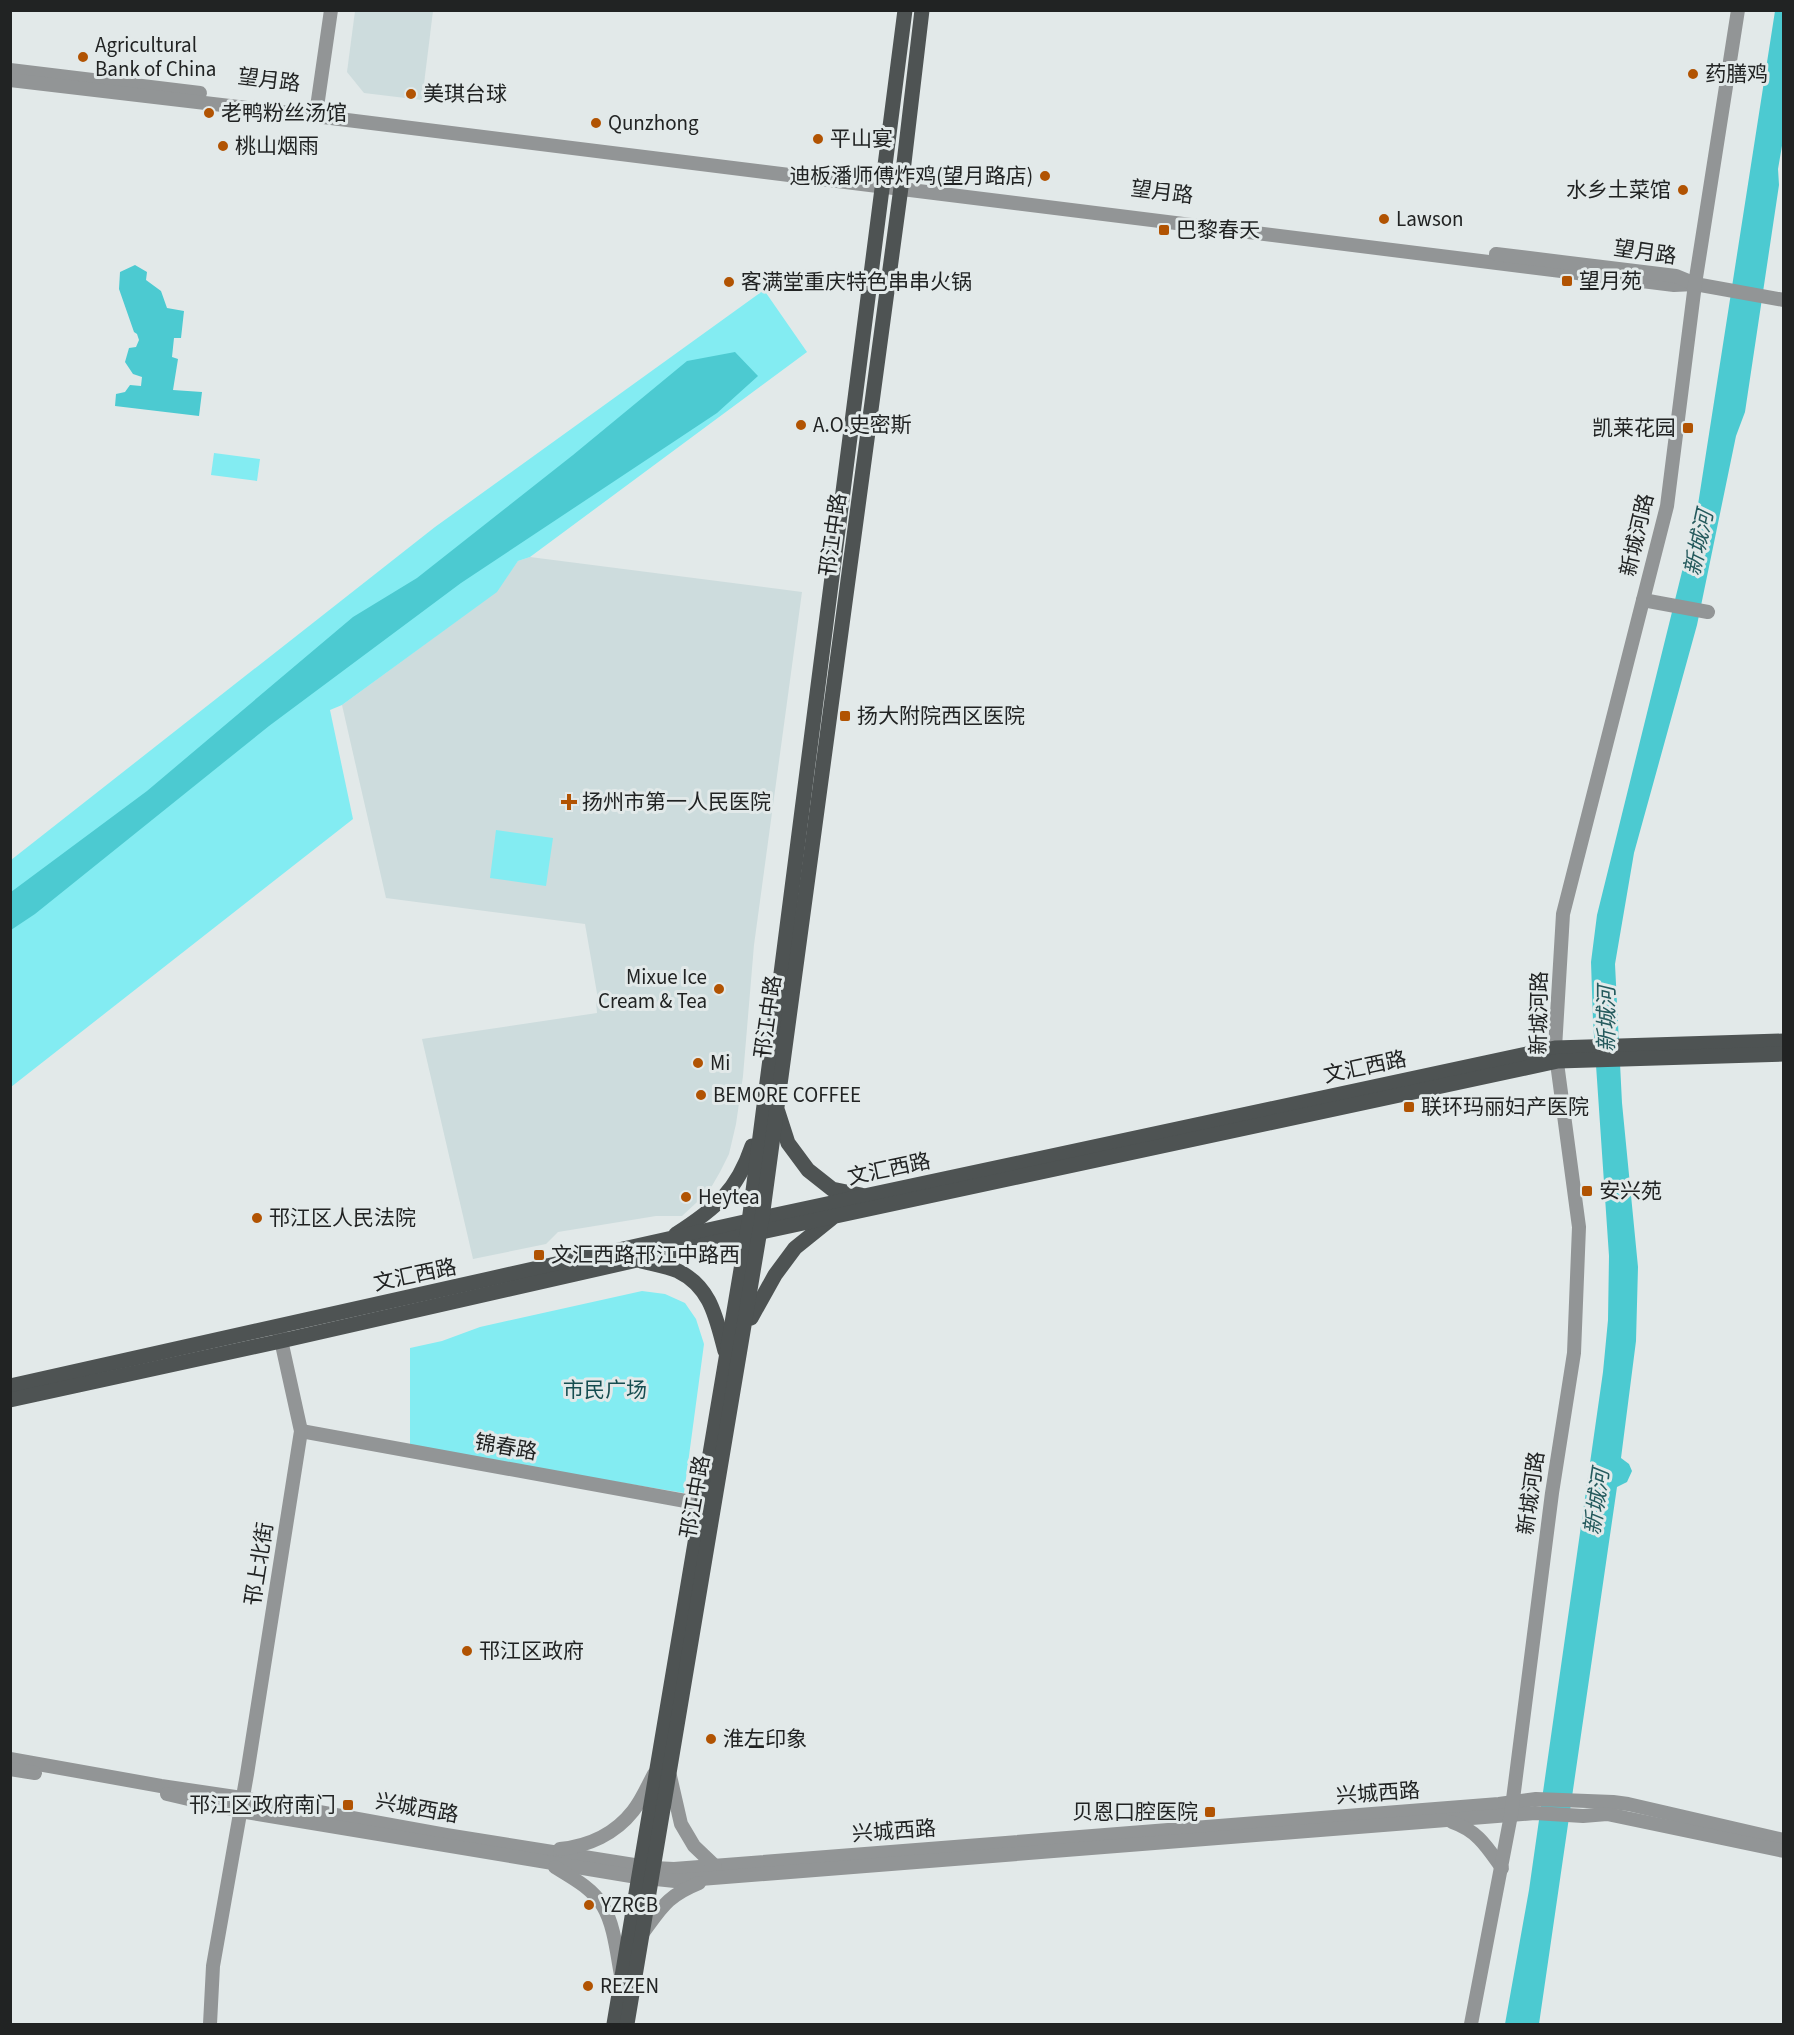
<svg xmlns="http://www.w3.org/2000/svg" width="1794" height="2035" font-family="'Source Sans 3','Noto Sans SC',sans-serif">
	<style>
		.built { fill: #cddcdd }
		.green { fill: #83ecf2 }
		.water { fill: #4ccad1 }
		.lines { fill: none; stroke-linecap: round; stroke-linejoin: round }
		.minor { stroke: #929596; stroke-width: 14 }
		.major { stroke: #4e5353; stroke-width: 15 }
		.poi-dot { fill: #b15302; stroke: #e2e9e9; stroke-width: 2 }
		.labels { text-anchor: middle; dominant-baseline: central; stroke-width: 6; stroke-linejoin: round; paint-order: stroke }
		.poi-label { font-size: 21px; fill: #212323; stroke: #e2e9e9; text-anchor: start }
		.street-label { font-size: 21px; fill: #212323; stroke: #e2e9e9 }
		.park-label { font-size: 21px; fill: #164d50; stroke: #e2e9e9 }
		.water-label { font-size: 22px; font-style: italic; fill: #255a5d; stroke: #e2e9e9 }
	</style>
	<rect width="100%" height="100%" fill="#e2e9e9"/>
	<g class="built">
		<polygon points="355,11 433,11 422,100 364,93 347,72"/>
		<polygon points="530,557 802,592 754,945 743,1076 736,1124 729,1154 720,1172 709,1191 682,1216 656,1216 558,1232 546,1244 473,1259 422,1039 597,1013 596,1002 598,999 585,924 386,898 342,705 496,592 518,561"/>
	</g>
	<g class="green">
		<polygon points="764,290 807,352 530,557 518,561 497,592 342,705 330,710 353,819 11,1087 11,860 435,527"/>
		<polygon points="214,453 260,459 257,481 211,475"/>
		<polygon points="496,830 553,838 546,886 490,878"/>
		<polygon points="642,1291 665,1294 685,1303 696,1319 704,1344 684,1493 410,1448 410,1348 442,1341 480,1327"/>
	</g>
	<g class="water">
		<polygon points="1775,11 1783,11 1783,140 1778,169 1779,185 1745,412 1736,436 1697,625 1634,853 1615,964 1622,1103 1638,1267 1636,1341 1621,1458 1629,1464 1632,1471 1627,1482 1617,1487 1539,2024 1505,2024 1529,1890 1603,1372 1608,1320 1609,1256 1593,1021 1591,962 1597,915 1697,511"/>
		<polygon points="135,265 147,272 146,280 161,291 167,308 184,311 181,338 174,338 172,357 178,359 173,390 202,392 199,416 115,406 116,394 125,392 130,385 141,386 142,377 133,374 125,362 129,348 136,347 139,340 137,334 134,332 119,289 120,272"/>
		<polygon points="735,352 758,376 717,413 461,583 269,726 35,914 11,930 11,892 147,791 353,617 417,578 573,455 687,361"/>
	</g>
	<g class="lines">
		<g class="minor">
			<polyline points="10,70 200,93"/>
			<polyline points="10,80 315,116 1674,285 1695,284 1784,300"/>
			<polyline points="317,107 331,10"/>
			<polyline points="1496,254 1676,276 1693,283"/>
			<polyline points="1643,600 1708,612"/>
			<polyline points="301,1431 702,1504"/>
			<polyline points="10,1759 161,1786 242,1798 446,1835 653,1868 674,1869 1499,1804 1536,1799 1613,1802 1628,1804 1784,1840"/>
			<polyline points="10,1769 35,1773"/>
			<polyline points="670,1776 681,1824 694,1846 715,1866"/>
			<polyline points="167,1794 240,1811 637,1877 675,1881 1535,1813 1583,1816 1607,1814 1784,1851"/>
			<path d="M1452,1822C1478,1831 1487,1847 1502,1868"/>
			<path d="M560,1849C588,1846 615,1834 633,1811C642,1800 648,1785 654,1774"/>
			<path d="M555,1867C573,1878 592,1888 603,1906C614,1924 617,1954 621,1975"/>
			<path d="M642,1934C662,1907 667,1896 699,1883"/>
			<polyline points="210,2024 213,1966 247,1774 301,1431 279,1331"/>
			<polyline points="1471,2024 1511,1815 1552,1493 1574,1353 1579,1227 1555,1048 1563,914 1667,506 1695,284 1738,10"/>
		</g>
		<g class="major">
			<polyline points="778,1112 788,1143 808,1170 832,1189 861,1195"/>
			<path d="M676,1234C715,1209 737,1191 752,1146"/>
			<path d="M641,1261C653,1264 667,1266 678,1271C711,1287 716,1318 725,1351"/>
			<polyline points="751,1318 775,1275 795,1248 831,1219"/>
			<polyline points="10,1386 762,1218 1555,1048 1784,1041"/>
			<polyline points="10,1400 281,1341 747,1235 1558,1061 1784,1054"/>
			<polyline points="614,2024 749,1222 905,10"/>
			<polyline points="627,2024 762,1218 902,180 922,10"/>
		</g>
	</g>
	<g class="poi-dot">
		<circle cx="83" cy="57" r="6"/>
		<circle cx="1693" cy="74" r="6"/>
		<circle cx="411" cy="94" r="6"/>
		<circle cx="209" cy="113" r="6"/>
		<circle cx="596" cy="123" r="6"/>
		<circle cx="818" cy="139" r="6"/>
		<circle cx="223" cy="146" r="6"/>
		<circle cx="1045" cy="176" r="6"/>
		<circle cx="1683" cy="190" r="6"/>
		<circle cx="1384" cy="219" r="6"/>
		<rect x="1158" y="224" width="12" height="12" rx="3"/>
		<rect x="1561" y="275" width="12" height="12" rx="3"/>
		<circle cx="729" cy="282" r="6"/>
		<circle cx="801" cy="425" r="6"/>
		<rect x="1682" y="422" width="12" height="12" rx="3"/>
		<rect x="839" y="710" width="12" height="12" rx="3"/>
		<path d="M566 793h6v6h6v6h-6v6h-6v-6h-6v-6h6z"/>
		<circle cx="719" cy="989" r="6"/>
		<circle cx="698" cy="1063" r="6"/>
		<circle cx="701" cy="1095" r="6"/>
		<rect x="1403" y="1101" width="12" height="12" rx="3"/>
		<rect x="1581" y="1185" width="12" height="12" rx="3"/>
		<circle cx="686" cy="1197" r="6"/>
		<circle cx="257" cy="1218" r="6"/>
		<rect x="533" y="1249" width="12" height="12" rx="3"/>
		<circle cx="467" cy="1651" r="6"/>
		<circle cx="711" cy="1739" r="6"/>
		<rect x="342" y="1799" width="12" height="12" rx="3"/>
		<rect x="1204" y="1806" width="12" height="12" rx="3"/>
		<circle cx="589" cy="1905" r="6"/>
		<circle cx="588" cy="1986" r="6"/>
	</g>
	<g class="labels">
		<g class="poi-label">
			<text x="95" y="45">Agricultural<tspan x="95" dy="24">Bank of China</tspan></text>
			<text x="1705" y="74">药膳鸡</text>
			<text x="423" y="94">美琪台球</text>
			<text x="221" y="113">老鸭粉丝汤馆</text>
			<text x="608" y="123">Qunzhong</text>
			<text x="830" y="139">平山宴</text>
			<text x="235" y="146">桃山烟雨</text>
			<text x="1033" y="176" text-anchor="end">迪板潘师傅炸鸡(望月路店)</text>
			<text x="1671" y="190" text-anchor="end">水乡土菜馆</text>
			<text x="1396" y="219">Lawson</text>
			<text x="1176" y="230">巴黎春天</text>
			<text x="1579" y="281">望月苑</text>
			<text x="741" y="282">客满堂重庆特色串串火锅</text>
			<text x="813" y="425">A.O.史密斯</text>
			<text x="1676" y="428" text-anchor="end">凯莱花园</text>
			<text x="857" y="716">扬大附院西区医院</text>
			<text x="582" y="802">扬州市第一人民医院</text>
			<text x="707" y="977" text-anchor="end">Mixue Ice<tspan x="707" dy="24">Cream &amp; Tea</tspan></text>
			<text x="710" y="1063">Mi</text>
			<text x="713" y="1095">BEMORE COFFEE</text>
			<text x="1421" y="1107">联环玛丽妇产医院</text>
			<text x="1599" y="1191">安兴苑</text>
			<text x="698" y="1197">Heytea</text>
			<text x="269" y="1218">邗江区人民法院</text>
			<text x="551" y="1255">文汇西路邗江中路西</text>
			<text x="479" y="1651">邗江区政府</text>
			<text x="723" y="1739">淮左印象</text>
			<text x="336" y="1805" text-anchor="end">邗江区政府南门</text>
			<text x="1198" y="1812" text-anchor="end">贝恩口腔医院</text>
			<text x="601" y="1905">YZRCB</text>
			<text x="600" y="1986">REZEN</text>
		</g>
		<g class="street-label">
			<text transform="translate(269 80) rotate(7)">望月路</text>
			<text transform="translate(1162 192) rotate(7)">望月路</text>
			<text transform="translate(1645 252) rotate(8)">望月路</text>
			<text transform="translate(833 535) rotate(-82)">邗江中路</text>
			<text transform="translate(1637 535) rotate(-77)">新城河路</text>
			<text transform="translate(1539 1013) rotate(-89)">新城河路</text>
			<text transform="translate(768 1017) rotate(-82)">邗江中路</text>
			<text transform="translate(1365 1067) rotate(-12)">文汇西路</text>
			<text transform="translate(889 1169) rotate(-12)">文汇西路</text>
			<text transform="translate(415 1275) rotate(-12)">文汇西路</text>
			<text transform="translate(506 1447) rotate(10)">锦春路</text>
			<text transform="translate(1531 1493) rotate(-82)">新城河路</text>
			<text transform="translate(695 1497) rotate(-80)">邗江中路</text>
			<text transform="translate(259 1564) rotate(-81)">邗上北街</text>
			<text transform="translate(1378 1793) rotate(-4)">兴城西路</text>
			<text transform="translate(417 1808) rotate(10)">兴城西路</text>
			<text transform="translate(894 1831) rotate(-4)">兴城西路</text>
		</g>
		<g class="park-label">
			<text x="605" y="1390">市民广场</text>
		</g>
		<g class="water-label">
			<text transform="translate(1699 543) rotate(-78)">新城河</text>
			<text transform="translate(1607 1019) rotate(-90)">新城河</text>
			<text transform="translate(1597 1502) rotate(-82)">新城河</text>
		</g>
	</g>
	<rect width="1794" height="2035" fill="none" stroke="#212323" stroke-width="24"/>
</svg>
